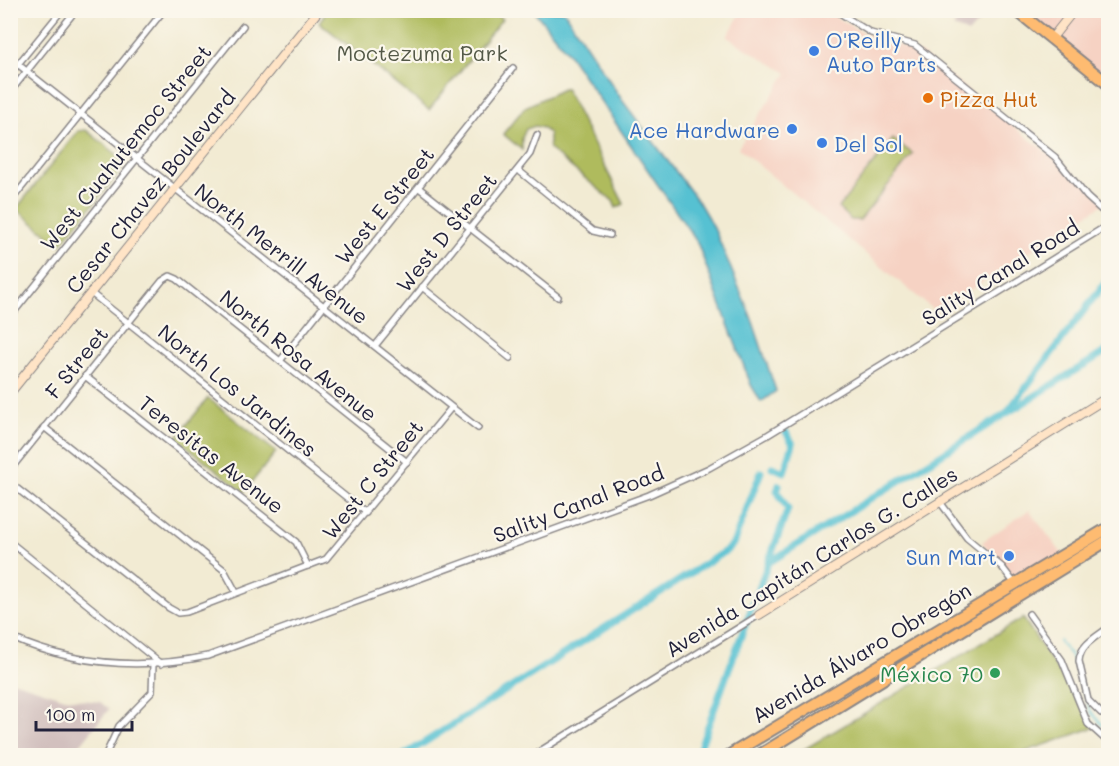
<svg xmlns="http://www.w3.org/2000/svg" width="1119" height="766" font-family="Mali,sans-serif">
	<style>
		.built { fill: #f6d2c3 }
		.industrial { fill: #d1bfbd }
		.green { fill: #afbb5d; stroke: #686e4c; stroke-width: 1.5 }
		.water { fill: #56c1d2; stroke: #3c7286; stroke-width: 1.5 }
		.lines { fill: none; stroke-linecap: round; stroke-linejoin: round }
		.stream { stroke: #56c1d2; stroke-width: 2 }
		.canal { stroke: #56c1d2; stroke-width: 7 }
		.street-casing { stroke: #8a8687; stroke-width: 8 }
		.secondary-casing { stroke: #8a8687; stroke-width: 10 }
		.highway-casing { stroke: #8a8687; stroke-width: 14 }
		.street { stroke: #fff; stroke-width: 5 }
		.secondary { stroke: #ffe4c6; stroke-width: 8 }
		.highway { stroke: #febb71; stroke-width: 10 }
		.shop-dot { fill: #3f7fe0; stroke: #fbf7ec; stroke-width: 2 }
		.food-dot { fill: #e8710a; stroke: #fbf7ec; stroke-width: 2 }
		.leisure-dot { fill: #2e9e5b; stroke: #fbf7ec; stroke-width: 2 }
		.labels { text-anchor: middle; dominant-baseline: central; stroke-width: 4.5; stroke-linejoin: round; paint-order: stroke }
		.shop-label { font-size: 21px; fill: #366cbe; stroke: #fbf7ec; text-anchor: start }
		.park-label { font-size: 21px; fill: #535847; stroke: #fbf7ec }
		.food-label { font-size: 21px; fill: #c56008; stroke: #fbf7ec; text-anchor: start }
		.street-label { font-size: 21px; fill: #22223b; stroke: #fbf7ec }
		.leisure-label { font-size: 21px; fill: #27864d; stroke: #fbf7ec; text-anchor: end }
	</style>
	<rect width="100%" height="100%" fill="#fbf7ec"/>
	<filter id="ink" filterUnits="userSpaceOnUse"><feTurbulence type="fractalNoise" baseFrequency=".0167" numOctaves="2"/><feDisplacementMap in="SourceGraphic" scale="12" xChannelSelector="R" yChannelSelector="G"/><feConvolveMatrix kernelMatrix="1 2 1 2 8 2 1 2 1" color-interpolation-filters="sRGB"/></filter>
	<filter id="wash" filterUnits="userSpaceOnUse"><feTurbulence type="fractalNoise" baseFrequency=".008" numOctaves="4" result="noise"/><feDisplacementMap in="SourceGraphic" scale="24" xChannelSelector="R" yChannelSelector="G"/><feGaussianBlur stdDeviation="1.35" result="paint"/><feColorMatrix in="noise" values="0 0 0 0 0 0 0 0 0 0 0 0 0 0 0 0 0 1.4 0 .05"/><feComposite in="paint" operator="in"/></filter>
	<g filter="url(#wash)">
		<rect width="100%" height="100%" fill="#f2ebd3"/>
		<g class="built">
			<polygon points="742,11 825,11 864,33 922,54 1108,201 936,312 738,148 787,73 727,37"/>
			<polygon points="1015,11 1108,11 1108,85"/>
			<polygon points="1029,510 1063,555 1016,582 982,542"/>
		</g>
		<g class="industrial">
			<polygon points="964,13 981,20 969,33 953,27"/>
			<polygon points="10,680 65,698 100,702 109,709 72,755 11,755"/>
		</g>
		<g class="green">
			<polygon points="328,10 491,11 502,19 429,110 319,22"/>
			<polygon points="565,88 624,204 616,208 613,201 549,149 549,134 543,128 535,126 526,129 522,138 522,150 503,134 525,107"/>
			<polygon points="86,130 124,160 124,167 60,245 16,209 78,131"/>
			<polygon points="893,139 913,154 860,220 851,220 838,208"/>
			<polygon points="208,398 276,452 244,492 176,438"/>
			<polygon points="1023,618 1095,727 1016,755 793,756"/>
		</g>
		<polygon class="water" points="534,11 564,11 622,100 698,201 714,228 752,319 776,391 761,402 751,385 697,242 565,49"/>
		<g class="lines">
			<polyline class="stream" points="1059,641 1071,656 1091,712 1108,731"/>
			<g class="canal">
				<polyline points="1008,411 1108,279"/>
				<polyline points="772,467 784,472 793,444 786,432"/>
				<polyline points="768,563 1108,350"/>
				<polyline points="403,756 727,550 733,544 761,472"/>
				<polyline points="697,756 788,509 777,491 779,485"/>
			</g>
		</g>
	</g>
	<g filter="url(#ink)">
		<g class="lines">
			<g class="street-casing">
				<g id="street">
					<polyline points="835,10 871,33 915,45 1055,157 1087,197 1108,216"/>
					<polyline points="10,58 478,428"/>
					<polyline points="10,74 62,10"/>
					<polyline points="10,92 76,10"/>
					<polyline points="518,170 593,231 610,235"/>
					<polyline points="419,188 558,297"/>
					<polyline points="10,202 164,10"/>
					<polyline points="422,287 510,358"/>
					<polyline points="91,293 366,513"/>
					<polyline points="10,317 243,26"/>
					<polyline points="375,346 530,154 537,135"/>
					<polyline points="280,361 513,68"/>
					<polyline points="85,376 296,542 308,566"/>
					<polyline points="44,427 224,570 236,592"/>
					<polyline points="10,470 162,281 170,276 177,279 407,462"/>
					<polyline points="10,483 169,608 178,613 187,612 326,559 451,408"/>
					<polyline points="940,502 967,538 1002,567 1015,584"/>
					<polyline points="10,542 161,664"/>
					<polyline points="1029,614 1062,660 1088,724 1108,742"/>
					<path d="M1108,628C1096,637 1080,645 1079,661L1088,700L1101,713L1108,711"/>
					<path d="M10,637C75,666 140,670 208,656L649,495L709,468L766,436L1108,225"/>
					<polyline points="105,756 119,726 152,692 153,665"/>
					<polyline points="532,756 759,615"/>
				</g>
			</g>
			<g class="secondary-casing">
				<g id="secondary">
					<polyline points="1051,39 1074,10"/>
					<polyline points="10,393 319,10"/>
					<polyline points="759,615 1108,397"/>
				</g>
			</g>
			<g class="highway-casing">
				<g id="highway">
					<polyline points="1016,10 1108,84"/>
					<polyline points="728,756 1108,528"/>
					<polyline points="758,756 1108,540"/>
				</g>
			</g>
			<use href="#street" class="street"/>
			<use href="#secondary" class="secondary"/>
			<use href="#highway" class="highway"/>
		</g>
	</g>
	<g class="shop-dot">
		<circle cx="814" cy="51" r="6"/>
		<circle cx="792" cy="129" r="6"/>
		<circle cx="822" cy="143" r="6"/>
		<circle cx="1009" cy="556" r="6"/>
	</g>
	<circle class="food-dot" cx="928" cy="98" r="6"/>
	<circle class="leisure-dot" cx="995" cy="673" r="6"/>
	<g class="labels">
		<g class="shop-label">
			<text x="826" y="39">O'Reilly<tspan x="826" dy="24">Auto Parts</tspan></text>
			<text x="780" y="129" text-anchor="end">Ace Hardware</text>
			<text x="834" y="143">Del Sol</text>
			<text x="997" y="556" text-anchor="end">Sun Mart</text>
		</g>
		<g class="park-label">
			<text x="422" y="52">Moctezuma Park</text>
		</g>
		<g class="food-label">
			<text x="940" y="98">Pizza Hut</text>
		</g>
		<g class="street-label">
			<text transform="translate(125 147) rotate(-51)">West Cuahutemoc Street</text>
			<text transform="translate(150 191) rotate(-51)">Cesar Chavez Boulevard</text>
			<text transform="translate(384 205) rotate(-51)">West E Street</text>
			<text transform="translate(446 232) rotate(-51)">West D Street</text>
			<text transform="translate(282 253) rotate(38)">North Merrill Avenue</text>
			<text transform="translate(1000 272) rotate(-32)">Sality Canal Road</text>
			<text transform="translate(299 355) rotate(39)">North Rosa Avenue</text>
			<text transform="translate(76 362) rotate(-51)">F Street</text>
			<text transform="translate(238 390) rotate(39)">North Los Jardines</text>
			<text transform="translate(212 454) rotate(38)">Teresitas Avenue</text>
			<text transform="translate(372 479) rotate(-51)">West C Street</text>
			<text transform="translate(578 503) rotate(-21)">Sality Canal Road</text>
			<text transform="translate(811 561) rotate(-32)">Avenida Capitán Carlos G. Calles</text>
			<text transform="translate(861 652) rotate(-31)">Avenida Álvaro Obregón</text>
		</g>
		<g class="leisure-label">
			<text x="983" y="673">México 70</text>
		</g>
	</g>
	<rect width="1119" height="766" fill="none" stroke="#fbf7ec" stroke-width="36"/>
	<path d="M36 721v9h96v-9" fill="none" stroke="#22223b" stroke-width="3"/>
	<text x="45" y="721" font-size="18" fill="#22223b" stroke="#fbf7ec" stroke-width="4.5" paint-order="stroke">100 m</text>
</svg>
